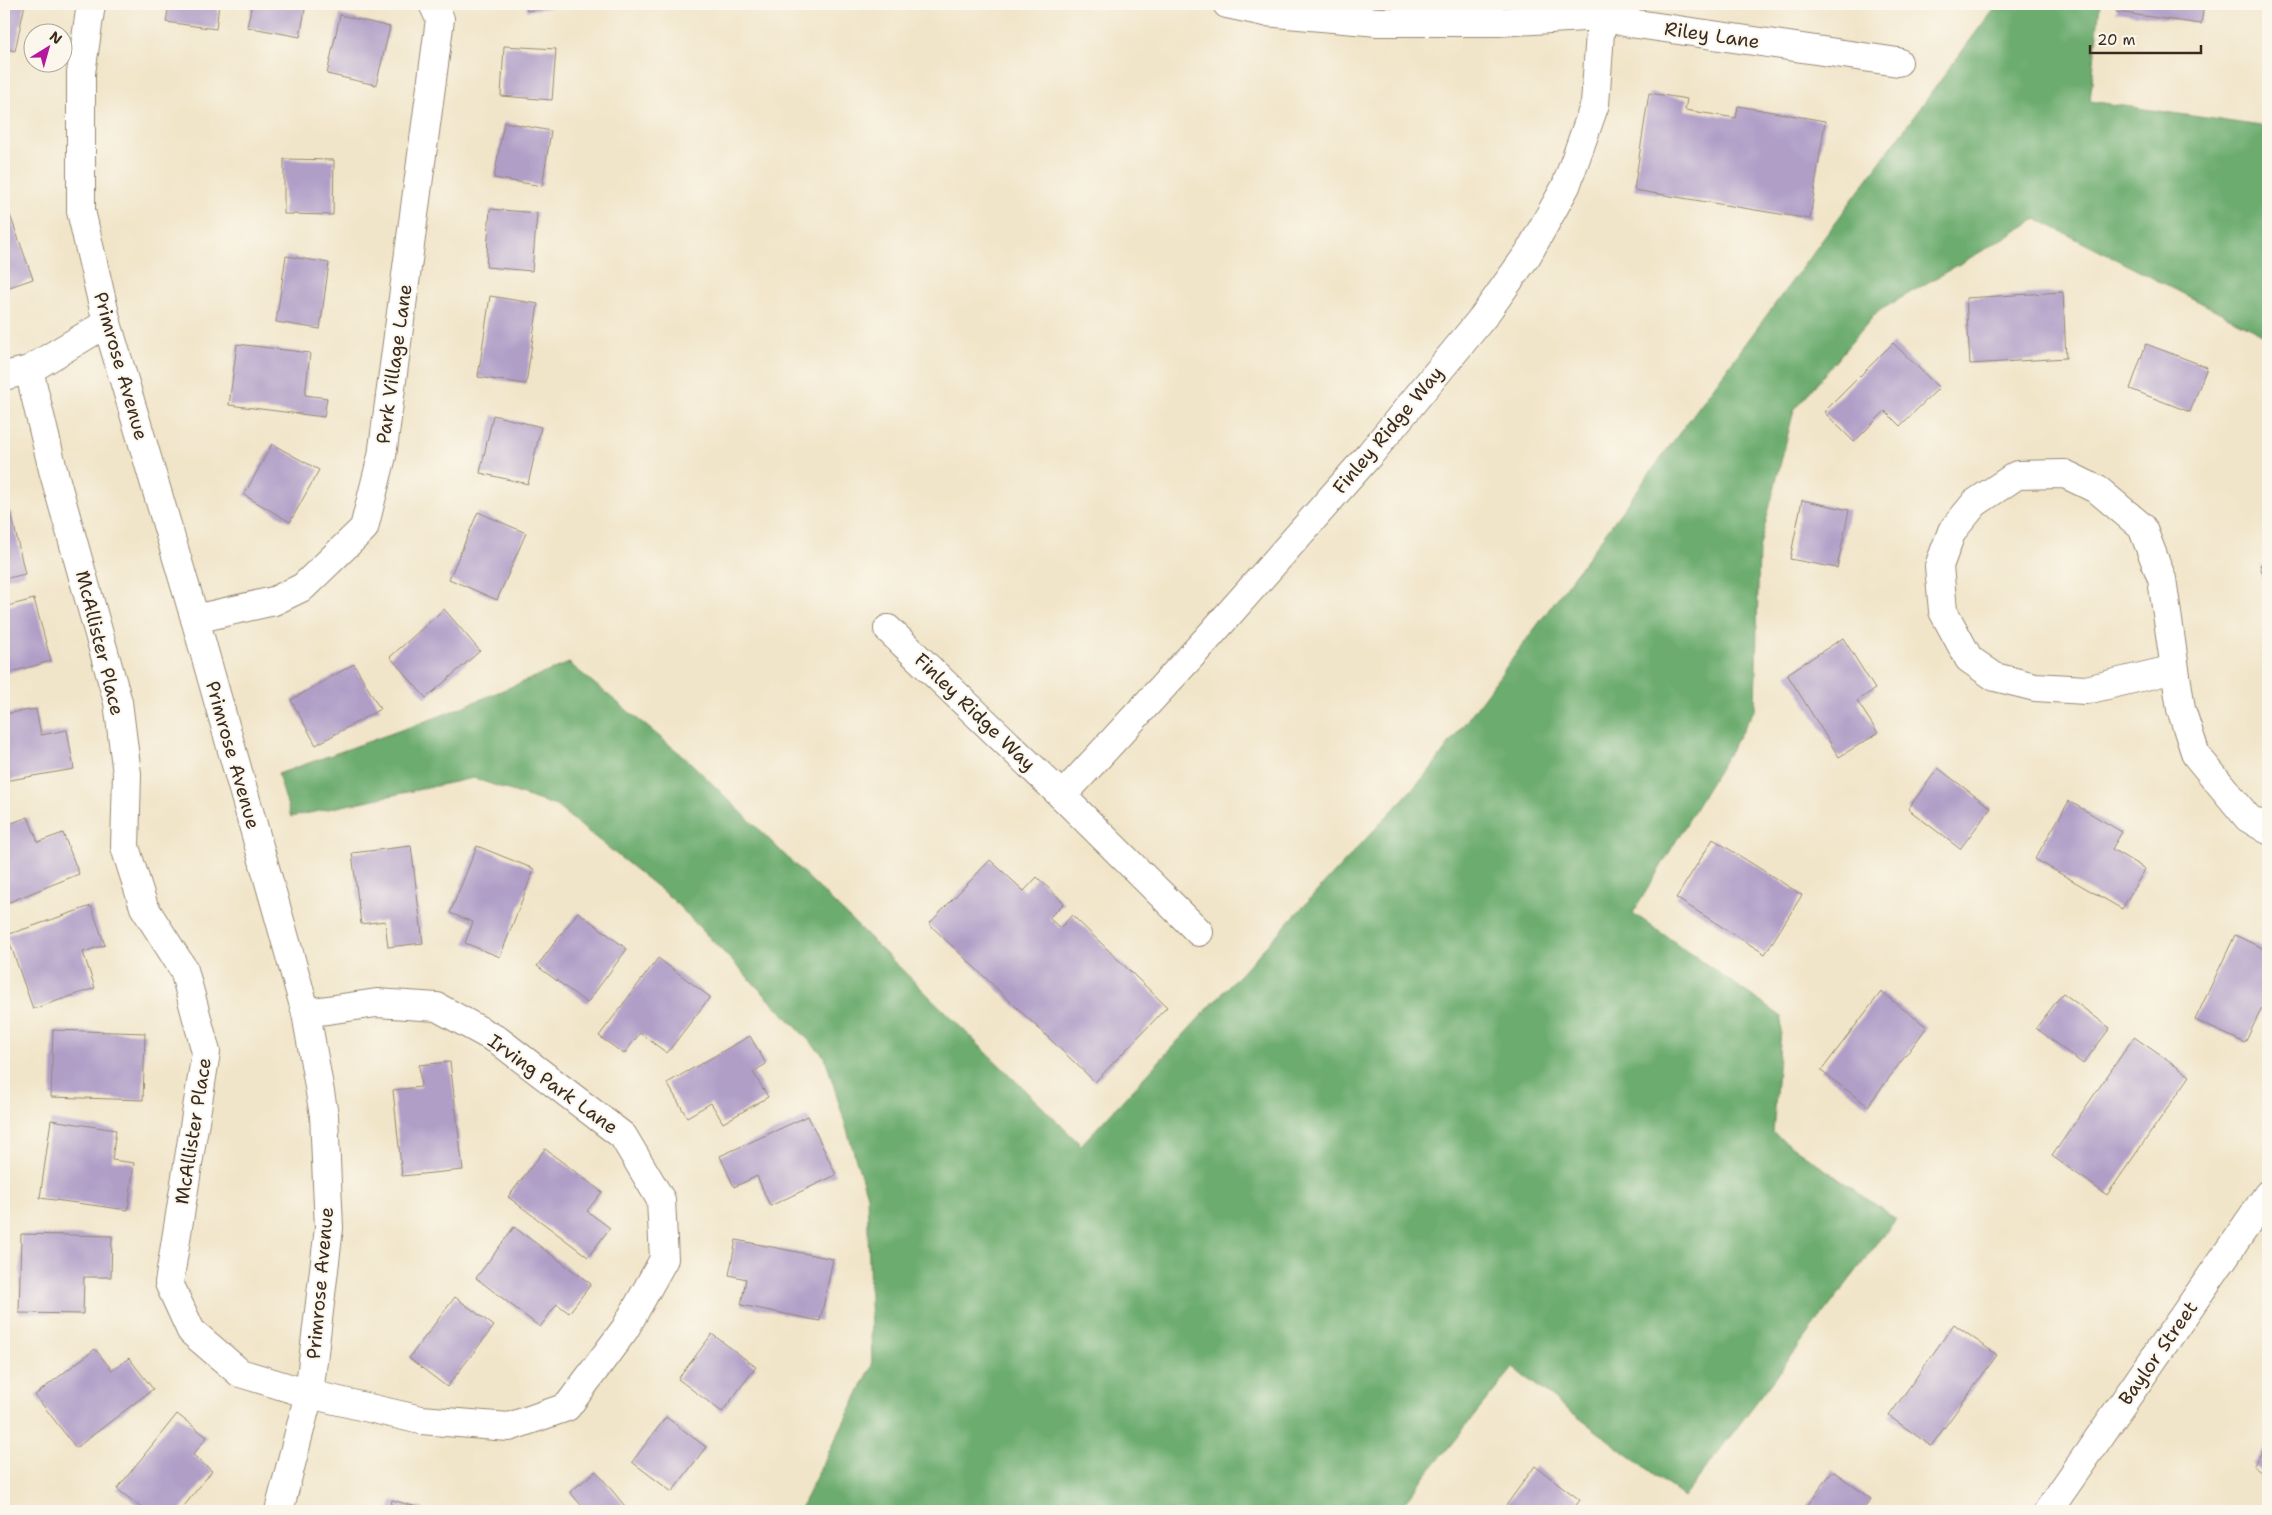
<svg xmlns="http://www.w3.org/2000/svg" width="2272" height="1515" font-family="'Shantell Sans',sans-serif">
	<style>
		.forest { fill: #6cac6e; stroke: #546b46 }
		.building { fill: #b09ec7 }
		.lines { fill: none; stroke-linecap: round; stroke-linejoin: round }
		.minor-casing { stroke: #968874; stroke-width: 30 }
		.minor { stroke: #fff; stroke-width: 28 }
		.labels { text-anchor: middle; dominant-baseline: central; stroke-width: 4; stroke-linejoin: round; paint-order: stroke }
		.street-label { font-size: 19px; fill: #3b2a1e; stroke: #fbf7ec }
	</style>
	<rect width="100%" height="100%" fill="#fbf7ec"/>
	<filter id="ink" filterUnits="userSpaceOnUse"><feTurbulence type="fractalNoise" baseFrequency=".02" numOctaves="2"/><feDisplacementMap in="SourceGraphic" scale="10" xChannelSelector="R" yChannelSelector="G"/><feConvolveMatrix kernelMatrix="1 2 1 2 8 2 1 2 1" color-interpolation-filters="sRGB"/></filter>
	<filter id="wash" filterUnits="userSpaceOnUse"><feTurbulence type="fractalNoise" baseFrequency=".0096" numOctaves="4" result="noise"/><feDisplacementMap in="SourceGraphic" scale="20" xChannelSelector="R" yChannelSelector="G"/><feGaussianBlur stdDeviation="1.12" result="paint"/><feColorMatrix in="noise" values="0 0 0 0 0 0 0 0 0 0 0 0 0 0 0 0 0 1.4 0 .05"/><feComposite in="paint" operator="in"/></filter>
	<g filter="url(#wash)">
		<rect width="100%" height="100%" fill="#f1e5c9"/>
		<polygon class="forest" points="1997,4 2100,4 2090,101 2268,127 2268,337 2037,219 1877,312 1794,410 1759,549 1755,709 1633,913 1782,1017 1773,1133 1896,1219 1684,1497 1513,1368 1397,1511 799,1511 872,1366 867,1196 825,1057 671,898 556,806 473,778 291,817 278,774 440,716 569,663 688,760 1081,1145 1430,770"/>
		<g id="blocks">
			<g class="building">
				<polygon points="4,4 25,4 15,51 4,48"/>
				<polygon points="169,4 219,4 216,29 166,22"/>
				<polygon points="252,4 306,4 300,37 247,27"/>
				<polygon points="526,4 565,4 566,5 527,11"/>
				<polygon points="2118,4 2204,4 2201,24 2116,12"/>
				<polygon points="340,15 390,27 376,85 327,74"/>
				<polygon points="504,46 556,49 552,100 501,96"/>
				<polygon points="1649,93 1687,99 1685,110 1736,118 1738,106 1825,121 1810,219 1634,190"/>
				<polygon points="504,122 551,131 542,186 494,178"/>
				<polygon points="284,159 334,160 333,215 284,214"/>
				<polygon points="490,209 537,213 532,271 486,267"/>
				<polygon points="10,215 33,279 4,289 4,216"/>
				<polygon points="286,256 329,263 320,329 276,322"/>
				<polygon points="2063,292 2066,358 1970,364 1966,298"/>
				<polygon points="490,296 538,304 526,384 478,377"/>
				<polygon points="1893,343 1939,388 1900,426 1885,411 1854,442 1824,412"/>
				<polygon points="237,344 310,353 305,395 327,398 324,417 229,405"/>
				<polygon points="2146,344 2207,367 2190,412 2130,389"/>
				<polygon points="493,415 541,427 528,484 480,473"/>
				<polygon points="272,444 319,470 290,522 244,495"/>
				<polygon points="1802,500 1849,510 1837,568 1790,559"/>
				<polygon points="11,512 25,574 4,579 4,514"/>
				<polygon points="478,512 526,533 497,600 449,579"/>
				<polygon points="2268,563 2268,593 2260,565"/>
				<polygon points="34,599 51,661 4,674 4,607"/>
				<polygon points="444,609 480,651 426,698 390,657"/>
				<polygon points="1843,638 1875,689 1857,701 1878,733 1839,757 1787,674"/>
				<polygon points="354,664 380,709 316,745 291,700"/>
				<polygon points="36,709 41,735 67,730 74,769 4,781 4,714"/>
				<polygon points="1938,768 1991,808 1960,849 1908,809"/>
				<polygon points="2069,801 2122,832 2112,849 2145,869 2122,909 2035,859"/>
				<polygon points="28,817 38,842 63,833 79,874 4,904 4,826"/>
				<polygon points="1713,839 1802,895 1765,954 1676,898"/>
				<polygon points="411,846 423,943 388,947 385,921 361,924 352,853"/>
				<polygon points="477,846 534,869 500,957 465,943 473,922 450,913"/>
				<polygon points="990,860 1024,891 1037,877 1064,903 1049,918 1060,928 1072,915 1167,1007 1095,1082 929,924"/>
				<polygon points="91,906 105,945 83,952 95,988 33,1009 7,935"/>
				<polygon points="578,912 627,949 587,1003 537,966"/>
				<polygon points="2235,935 2268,951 2268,995 2245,1043 2195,1020"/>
				<polygon points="658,958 710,997 667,1053 640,1033 624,1054 599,1036"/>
				<polygon points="1881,992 1927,1027 1868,1106 1821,1071"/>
				<polygon points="2063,993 2110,1028 2083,1064 2036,1028"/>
				<polygon points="53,1030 145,1033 143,1100 51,1097"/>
				<polygon points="750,1036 766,1064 753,1072 768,1097 723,1123 711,1103 687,1117 667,1083"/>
				<polygon points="2134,1037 2190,1076 2107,1195 2052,1156"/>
				<polygon points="450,1062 463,1170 402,1176 393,1090 421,1087 419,1065"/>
				<polygon points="808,1116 836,1175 770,1206 757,1176 734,1187 720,1156"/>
				<polygon points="51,1120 116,1130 112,1160 134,1163 128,1210 40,1198"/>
				<polygon points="545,1149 602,1192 587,1211 610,1228 588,1257 508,1197"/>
				<polygon points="514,1227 591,1284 569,1313 557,1304 540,1327 476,1278"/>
				<polygon points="21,1234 112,1236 111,1277 84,1277 83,1314 19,1313"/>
				<polygon points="736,1240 833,1259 820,1321 741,1305 746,1279 729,1275"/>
				<polygon points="455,1297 494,1326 447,1387 409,1358"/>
				<polygon points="1954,1324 1997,1355 1931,1446 1889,1416"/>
				<polygon points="712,1334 756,1367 722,1412 678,1379"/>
				<polygon points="95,1349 112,1370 129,1358 153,1389 76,1448 35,1395"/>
				<polygon points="177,1414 207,1437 193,1455 212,1471 180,1511 146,1511 117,1489"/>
				<polygon points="666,1417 706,1447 672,1492 632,1462"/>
				<polygon points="2268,1444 2268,1477 2253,1465"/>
				<polygon points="1535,1466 1580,1500 1572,1511 1502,1511"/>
				<polygon points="596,1471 629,1511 586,1511 570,1492"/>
				<polygon points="1833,1471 1871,1499 1862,1511 1803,1511"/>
				<polygon points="392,1500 424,1509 423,1511 389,1511"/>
			</g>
		</g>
	</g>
	<g filter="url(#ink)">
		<use href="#blocks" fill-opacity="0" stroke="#968874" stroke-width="1"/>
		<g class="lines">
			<g class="minor-casing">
				<g id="minor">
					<polyline points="91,4 81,73 81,211 107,323 195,619 306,1013 324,1115 329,1228 309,1394 279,1511"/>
					<polyline points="1227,4 1265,12 1378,22 1499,22 1600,16 1630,23 1898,62"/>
					<polyline points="29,370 53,470 118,702 127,774 125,847 144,907 184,970 206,1052 169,1283 191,1331 240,1373 309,1394 421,1420 509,1427 567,1407 625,1329 664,1259 661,1200 623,1136 499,1041 437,1007 377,1003 306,1013"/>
					<polyline points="4,376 29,370 107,323"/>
					<polyline points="195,619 274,601 303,587 364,528 382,456 440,19 433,4"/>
					<polyline points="888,629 1062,796 1199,932"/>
					<polyline points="2175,669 2086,690 2035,687 1995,677 1969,659 1943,611 1939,566 1952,531 1975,503 2017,475 2065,474 2098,490 2142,527 2162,579 2175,669 2181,709 2196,755 2248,818 2268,830"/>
					<polyline points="1062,796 1206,640 1370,454 1483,317 1528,254 1566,186 1595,104 1602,4"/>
					<polyline points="2048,1511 2268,1194"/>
				</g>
			</g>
			<use href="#minor" class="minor"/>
		</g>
	</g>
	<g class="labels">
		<g class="street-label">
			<text transform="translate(1712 35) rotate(8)">Riley Lane</text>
			<text transform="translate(394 364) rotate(-82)">Park Village Lane</text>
			<text transform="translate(121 366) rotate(74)">Primrose Avenue</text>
			<text transform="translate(1388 430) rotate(-50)">Finley Ridge Way</text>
			<text transform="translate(100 643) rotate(76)">McAllister Place</text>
			<text transform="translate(975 712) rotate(44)">Finley Ridge Way</text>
			<text transform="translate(233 755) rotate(74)">Primrose Avenue</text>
			<text transform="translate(553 1084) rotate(36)">Irving Park Lane</text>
			<text transform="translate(193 1131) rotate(-81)">McAllister Place</text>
			<text transform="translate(320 1283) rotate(-85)">Primrose Avenue</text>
			<text transform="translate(2158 1353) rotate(-55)">Baylor Street</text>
		</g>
	</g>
	<rect width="2272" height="1515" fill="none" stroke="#fbf7ec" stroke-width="20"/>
	<g transform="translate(48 48) rotate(37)"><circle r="24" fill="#fbf7ec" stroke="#aea59a"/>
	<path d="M0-4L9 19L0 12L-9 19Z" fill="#b5179e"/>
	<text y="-8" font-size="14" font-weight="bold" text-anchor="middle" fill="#3b2a1e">N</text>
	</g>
	<path d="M2090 45v8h111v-8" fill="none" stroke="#3b2a1e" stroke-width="2.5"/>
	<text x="2097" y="45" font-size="15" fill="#3b2a1e" stroke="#fbf7ec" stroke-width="4" paint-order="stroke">20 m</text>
</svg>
